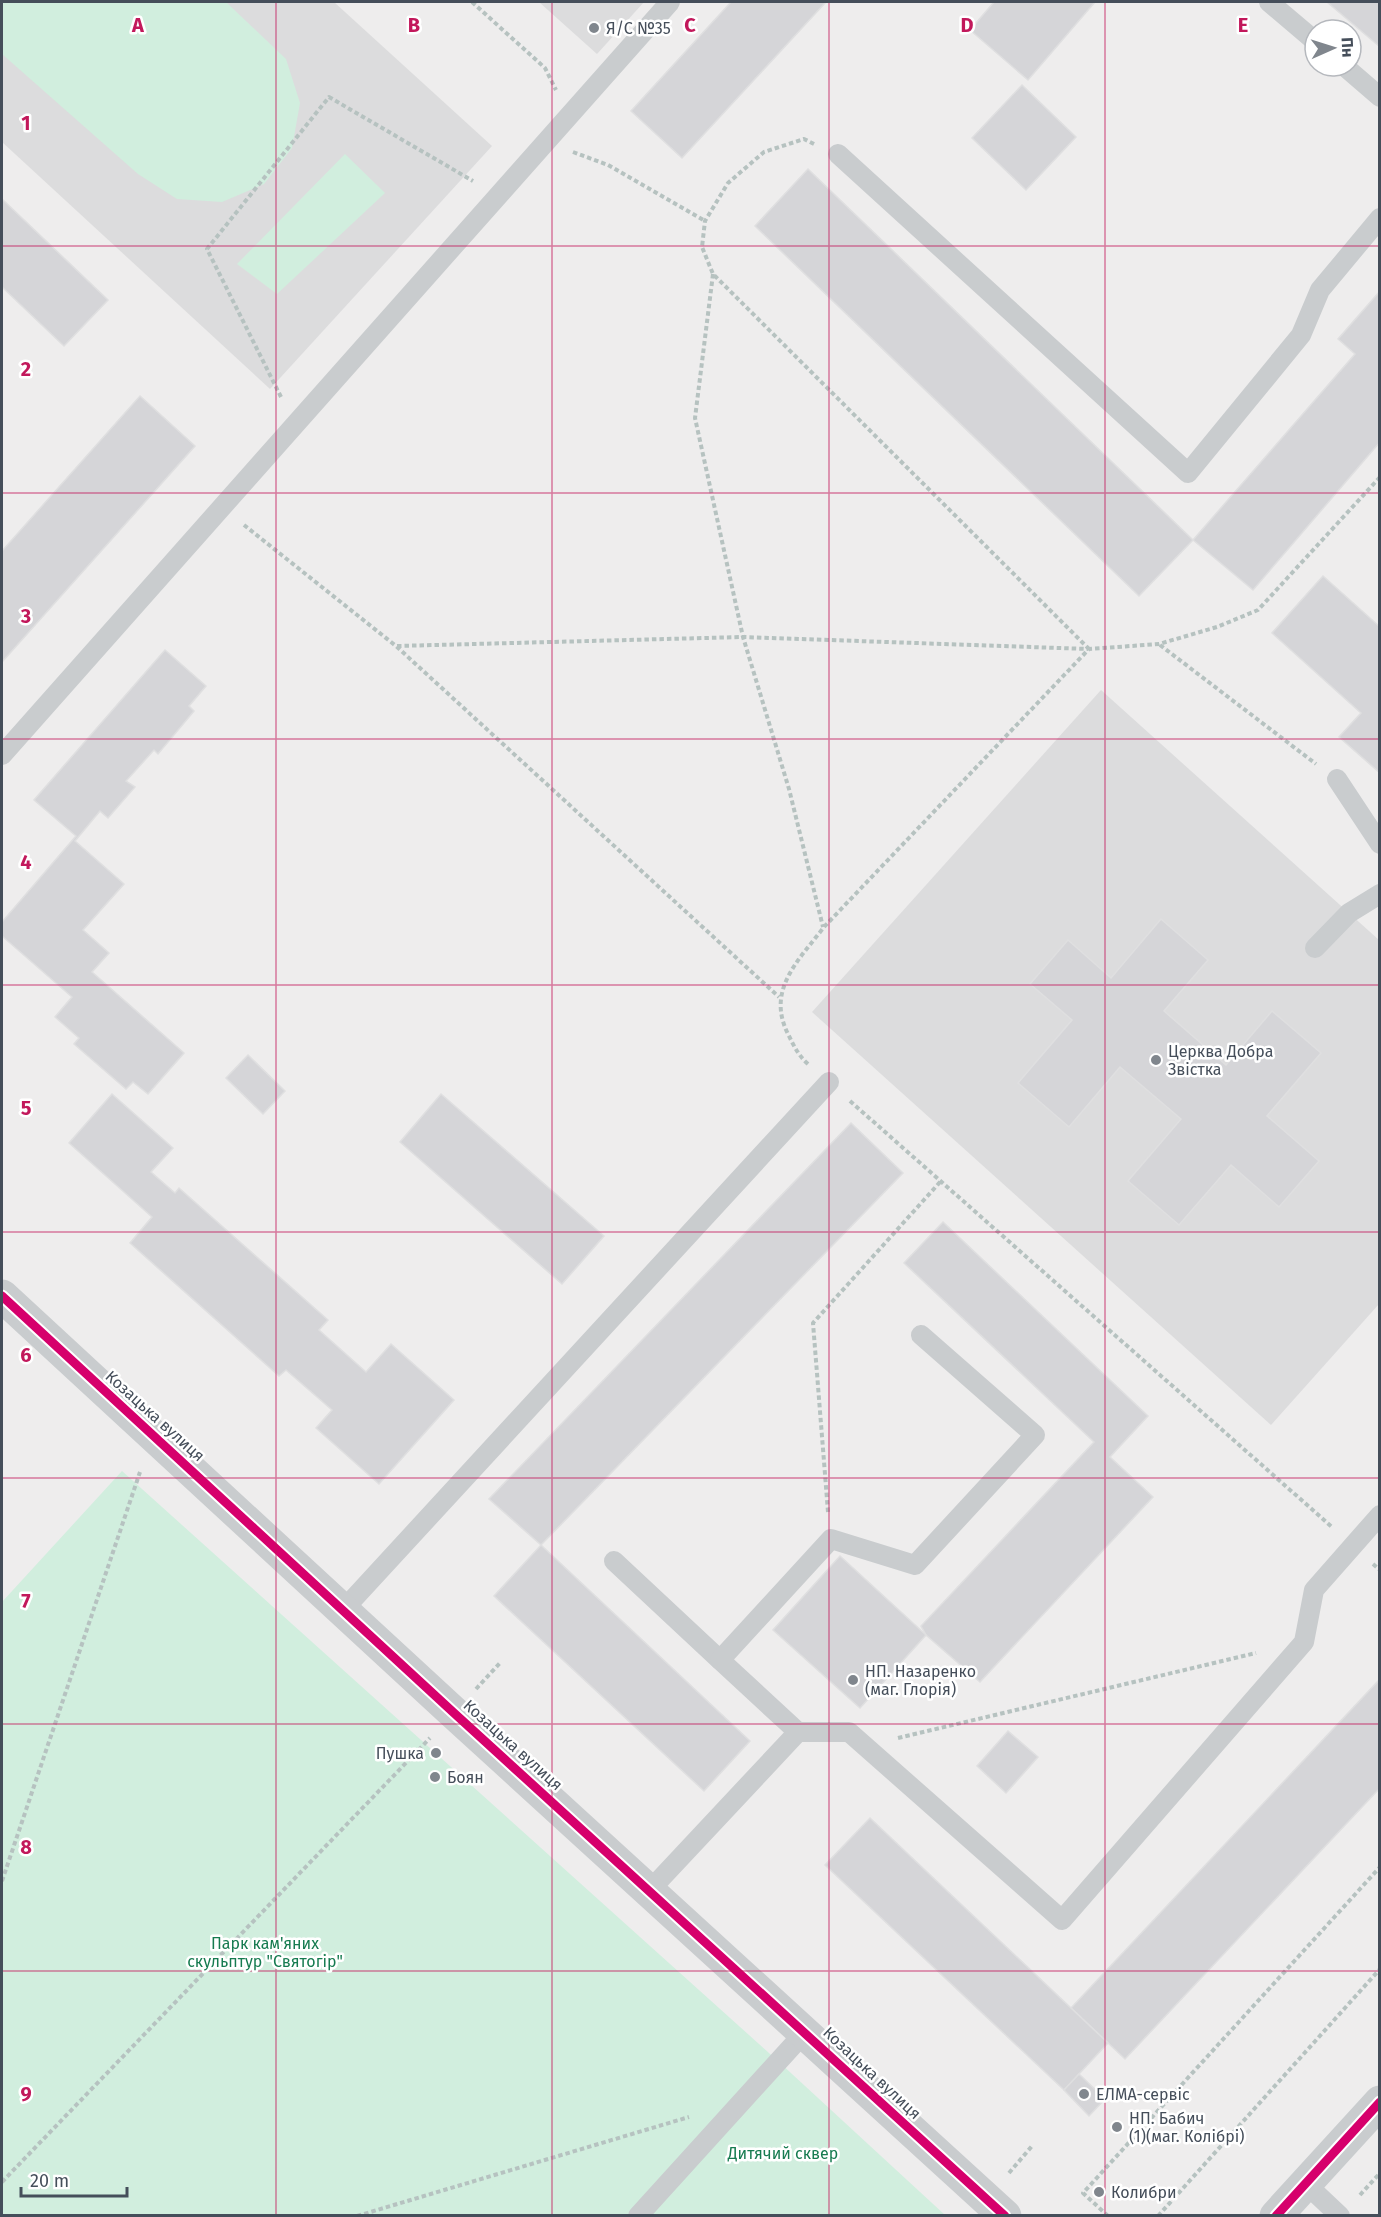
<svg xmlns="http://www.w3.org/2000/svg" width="1381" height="2217" font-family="'Fira Sans',sans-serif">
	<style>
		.education { fill: #dcdcdd }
		.green { fill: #d1eede }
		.building { fill: #d5d5d8; stroke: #dfdfe0; stroke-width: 1.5 }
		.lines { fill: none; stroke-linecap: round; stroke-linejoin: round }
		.path { stroke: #b6c2c0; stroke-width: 4; stroke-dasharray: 4.5 3; stroke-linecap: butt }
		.service { stroke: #c9ccce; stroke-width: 20 }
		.tertiary { stroke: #c9ccce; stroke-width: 33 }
		.cycleway-casing { stroke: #fff; stroke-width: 13 }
		.cycleway { stroke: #d6006c; stroke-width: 9 }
		.grid { fill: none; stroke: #c2185b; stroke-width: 1.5; stroke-opacity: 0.55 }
		.poi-dot { fill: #80868d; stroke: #fff; stroke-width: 2 }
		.labels { text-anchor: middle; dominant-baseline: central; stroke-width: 5; stroke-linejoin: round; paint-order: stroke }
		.poi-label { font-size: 16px; fill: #454e5a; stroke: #fff; text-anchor: start }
		.street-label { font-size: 16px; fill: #454e5a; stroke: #fff }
		.park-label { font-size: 16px; fill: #167b50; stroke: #fff }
		.grid-label { font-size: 20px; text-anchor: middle; font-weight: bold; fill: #c2185b; stroke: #fff; stroke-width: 5; stroke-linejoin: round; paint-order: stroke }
	</style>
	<rect width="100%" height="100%" fill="#eeeded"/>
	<g class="education">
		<polygon points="2,2 334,2 492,146 270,389 2,142"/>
		<polygon points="539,2 644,2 597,54"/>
		<polygon points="1101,690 1379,940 1379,1304 1271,1425 812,1012"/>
	</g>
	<g class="green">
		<polygon points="2,2 226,2 286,59 300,103 292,148 264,184 222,202 177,199 138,174 2,54"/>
		<polygon points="345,154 385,193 277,294 237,264"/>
		<polygon points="122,1471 779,2062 945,2215 2,2215 2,1602"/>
	</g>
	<g class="building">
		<polygon points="731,2 826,2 682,158 631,111"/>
		<polygon points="994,2 1095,2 1028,80 970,30"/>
		<polygon points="1327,2 1380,2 1380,47"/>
		<polygon points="1022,85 1076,137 1026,190 972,138"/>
		<polygon points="808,169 1193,540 1139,596 755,226"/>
		<polygon points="2,199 108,300 64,346 2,287"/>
		<polygon points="1380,291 1380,442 1253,590 1193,540 1355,354 1338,339"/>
		<polygon points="140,396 195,446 2,662 2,551"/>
		<polygon points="1323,576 1380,627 1380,773 1339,737 1361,713 1272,633"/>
		<polygon points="165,650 206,686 189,706 194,711 158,754 154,750 126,781 135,787 108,818 100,811 75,841 124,884 83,930 109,953 92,972 184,1053 148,1094 133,1082 126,1089 74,1044 79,1038 55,1017 72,997 2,936 2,922 76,836 34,800"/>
		<polygon points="1161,919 1208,960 1164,1011 1226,1065 1272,1011 1321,1053 1267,1116 1319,1161 1279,1207 1231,1165 1179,1225 1128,1181 1181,1119 1120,1067 1069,1127 1018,1083 1072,1020 1030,984 1068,940 1111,978"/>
		<polygon points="248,1055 285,1091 263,1114 226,1078"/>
		<polygon points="112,1094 173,1148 151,1172 175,1193 179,1188 328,1320 319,1330 366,1372 391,1344 454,1400 379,1484 316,1428 332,1410 286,1370 279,1376 130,1243 152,1217 69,1143"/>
		<polygon points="441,1094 604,1236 562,1284 400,1142"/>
		<polygon points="851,1123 903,1173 541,1545 489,1499"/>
		<polygon points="943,1222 1148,1416 1110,1457 1153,1497 980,1682 926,1635 921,1626 1094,1442 904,1263"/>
		<polygon points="541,1545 750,1741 704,1791 494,1596"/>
		<polygon points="840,1556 926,1635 860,1708 773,1630"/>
		<polygon points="1380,1679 1380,1788 1125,2059 1071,2008"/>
		<polygon points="1008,1731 1038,1757 1006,1793 977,1766"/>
		<polygon points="870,1818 1108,2043 1064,2090 825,1865"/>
		<polygon points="1079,2074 1105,2099 1089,2116 1064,2090"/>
	</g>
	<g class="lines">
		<g class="path">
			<polyline points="472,2 545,68 556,90"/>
			<polyline points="814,144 804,139 764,152 728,183 705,221 702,247 713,274 1089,649"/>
			<polyline points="573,152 608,165 705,221"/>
			<polyline points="713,274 695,418 743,637 789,789 823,927"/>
			<polyline points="281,397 207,249 329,97 473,181"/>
			<polyline points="244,525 396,646 779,997"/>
			<polyline points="1160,645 1316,764"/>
			<polyline points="397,646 743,637 1088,649"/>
			<path d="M808,1064C798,1055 794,1046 788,1034C766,990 798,961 824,927L1089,649L1159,644L1217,627L1258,610L1380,477"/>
			<polyline points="850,1101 1332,1527"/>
			<polyline points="828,1512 813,1323 941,1181"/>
			<polyline points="1373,1564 1380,1570"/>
			<polyline points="476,1689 500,1663"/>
			<polyline points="898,1738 1256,1653"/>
			<polyline points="2,1881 140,1472"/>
			<polyline points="1009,2173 1032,2146"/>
			<polyline points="2,2182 430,1738"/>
			<polyline points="1360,2195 1380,2173"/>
			<polyline points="357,2216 689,2117"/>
			<polyline points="1108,2216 1083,2193 1380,1867"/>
			<polyline points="1158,2216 1380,1969"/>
		</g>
		<g class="service">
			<polyline points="1269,2 1315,41"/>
			<polyline points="1344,66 1380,97"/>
			<polyline points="838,154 1188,473 1301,335 1320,290 1380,218"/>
			<polyline points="2,755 670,2"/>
			<polyline points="1337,779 1380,844"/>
			<polyline points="1315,948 1349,913 1380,894"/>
			<polyline points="614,1561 720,1660"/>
			<polyline points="344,1609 829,1082"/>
			<polyline points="798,1732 720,1660 831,1539 915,1565 1035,1435 921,1335"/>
			<polyline points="650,1890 798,1732 849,1732 1062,1920 1304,1642 1314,1590 1380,1515"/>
			<polyline points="1305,2183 1340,2216"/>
			<polyline points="638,2216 805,2032"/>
		</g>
		<g class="tertiary">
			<polyline points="2,1296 454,1713 1005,2216"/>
			<polyline points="1276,2216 1380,2102"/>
		</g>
		<g class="cycleway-casing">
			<g id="cycleway">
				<polyline points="2,1296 454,1713 1005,2216"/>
				<polyline points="1276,2216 1380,2102"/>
			</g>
		</g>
		<use href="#cycleway" class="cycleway"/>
	</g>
	<path class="grid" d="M276,2V2216M552,2V2216M829,2V2216M1105,2V2216M2,246H1380M2,493H1380M2,739H1380M2,985H1380M2,1232H1380M2,1478H1380M2,1724H1380M2,1971H1380"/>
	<g class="poi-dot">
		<circle cx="594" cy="28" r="6"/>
		<circle cx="1156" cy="1060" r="6"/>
		<circle cx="853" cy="1680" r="6"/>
		<circle cx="436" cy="1753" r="6"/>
		<circle cx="435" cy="1777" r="6"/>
		<circle cx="1084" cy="2094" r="6"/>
		<circle cx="1117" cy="2127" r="6"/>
		<circle cx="1099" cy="2192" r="6"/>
	</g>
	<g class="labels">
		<g class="poi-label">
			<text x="606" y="28">Я/С №35</text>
			<text x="1168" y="1051">Церква Добра<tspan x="1168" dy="18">Звістка</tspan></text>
			<text x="865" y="1671">НП. Назаренко<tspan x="865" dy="18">(маг. Глорія)</tspan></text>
			<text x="424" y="1753" text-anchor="end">Пушка</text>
			<text x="447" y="1777">Боян</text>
			<text x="1096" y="2094">ЕЛМА-сервіс</text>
			<text x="1129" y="2118">НП. Бабич<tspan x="1129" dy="18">(1)(маг. Колібрі)</tspan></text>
			<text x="1111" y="2192">Колибри</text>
		</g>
		<g class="street-label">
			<text transform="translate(155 1416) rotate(42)">Козацька вулиця</text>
			<text transform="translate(513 1745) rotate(42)">Козацька вулиця</text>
			<text transform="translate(872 2073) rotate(43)">Козацька вулиця</text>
		</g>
		<g class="park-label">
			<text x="265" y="1943">Парк кам'яних<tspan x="265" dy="18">скульптур "Святогір"</tspan></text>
			<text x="783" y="2153">Дитячий сквер</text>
		</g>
	</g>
	<g class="grid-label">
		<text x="138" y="32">A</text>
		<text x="414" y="32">B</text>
		<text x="690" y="32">C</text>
		<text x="967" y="32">D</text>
		<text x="1243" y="32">E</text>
		<text x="26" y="130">1</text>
		<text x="26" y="376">2</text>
		<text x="26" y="623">3</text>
		<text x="26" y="869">4</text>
		<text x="26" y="1115">5</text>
		<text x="26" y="1362">6</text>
		<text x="26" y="1608">7</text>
		<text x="26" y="1854">8</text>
		<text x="26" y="2101">9</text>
	</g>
	<rect width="1381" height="2217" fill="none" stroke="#454e5a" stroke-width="6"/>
	<g transform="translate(1333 48) rotate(87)"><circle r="28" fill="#ffffff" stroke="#b5b8bd" stroke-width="1.5"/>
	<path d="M0-4.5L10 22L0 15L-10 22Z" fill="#80868d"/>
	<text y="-9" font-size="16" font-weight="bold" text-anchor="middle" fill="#454e5a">Пн</text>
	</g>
	<path d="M21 2187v9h106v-9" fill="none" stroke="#454e5a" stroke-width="3"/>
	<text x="30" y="2187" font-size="18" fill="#454e5a" stroke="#ffffff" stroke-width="4.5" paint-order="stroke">20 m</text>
</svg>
